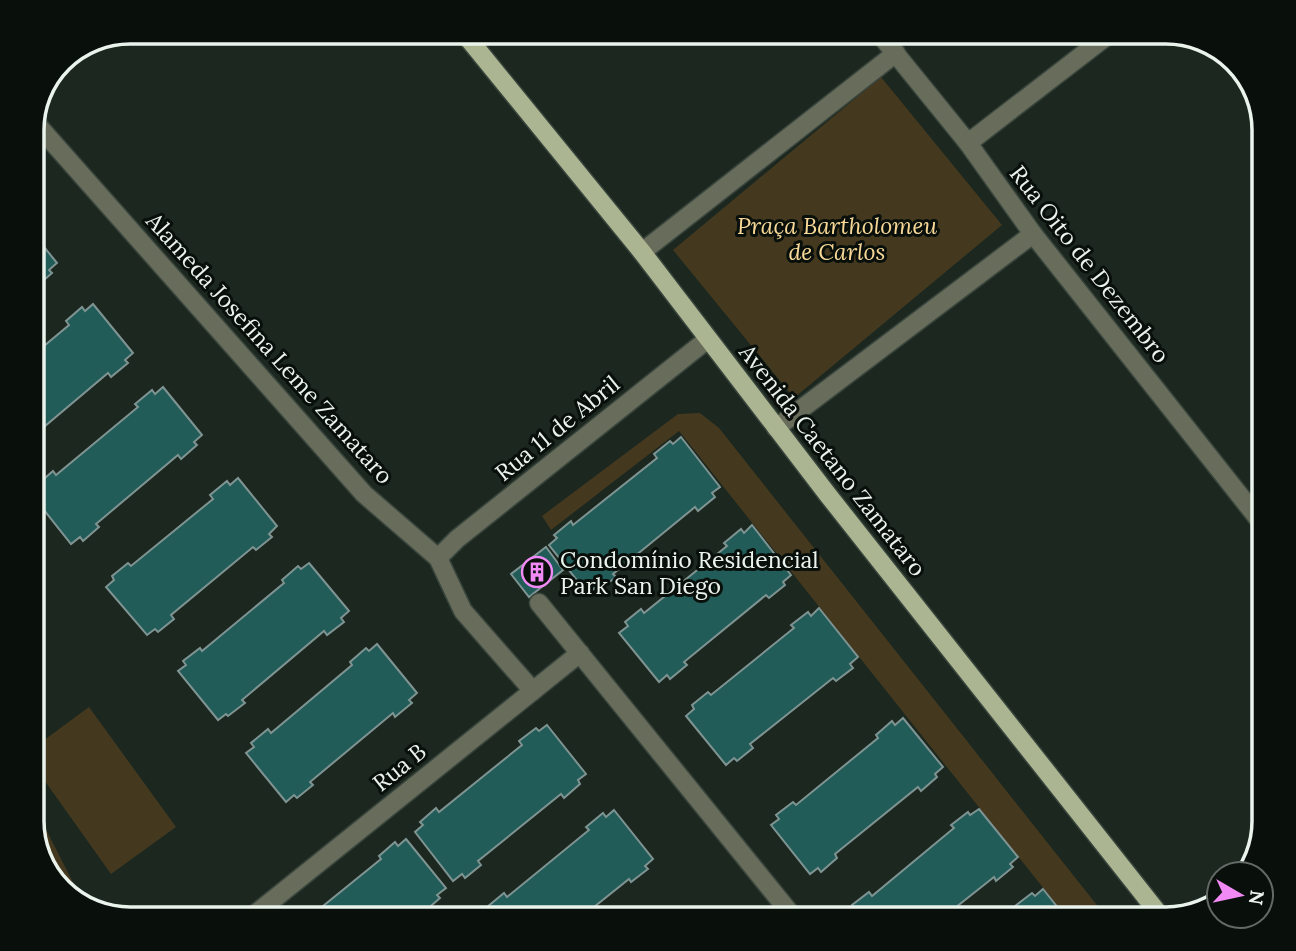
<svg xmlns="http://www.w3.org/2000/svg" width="1296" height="951" font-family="Lora,serif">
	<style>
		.green { fill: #44391f }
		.building { fill: #215c58; stroke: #7f9492; stroke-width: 2 }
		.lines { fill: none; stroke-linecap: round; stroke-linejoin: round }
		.minor-casing { stroke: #38443c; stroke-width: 21 }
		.major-casing { stroke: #38443c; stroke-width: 21 }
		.minor { stroke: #676c5b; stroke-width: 18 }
		.major { stroke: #abb591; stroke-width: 18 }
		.labels { text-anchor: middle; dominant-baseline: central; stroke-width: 6; stroke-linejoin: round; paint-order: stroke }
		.park-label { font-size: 23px; font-style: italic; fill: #f7d896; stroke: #090f0b }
		.street-label { font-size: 23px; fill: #ebf3ed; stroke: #090f0b }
		.poi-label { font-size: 23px; fill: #ebf3ed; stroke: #090f0b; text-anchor: start }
		.rim { fill: none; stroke: #ebf3ed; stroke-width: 3.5 }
	</style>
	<rect width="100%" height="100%" fill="#1b271f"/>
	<g class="green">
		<polygon points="881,77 1002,225 794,398 673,250"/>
		<polygon points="700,413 719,428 1108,919 1068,919 679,431 551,530 542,516 678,414"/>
		<polygon points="89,707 176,827 111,874 32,763 32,749"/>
		<polygon points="32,802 84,904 70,899 45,870 32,827"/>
	</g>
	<g class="building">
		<polygon points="32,232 57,263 49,270 52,273 36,287 33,283 32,285"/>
		<polygon points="93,304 133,353 125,360 128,363 111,377 108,373 32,437 32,356 69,325 66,321 82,307 85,311"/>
		<polygon points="163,387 202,435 194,442 197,445 181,459 178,455 96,524 99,527 83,541 80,537 71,544 32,495 40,489 37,485 53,471 56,475 138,407 135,404 152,390 155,394"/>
		<polygon points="681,437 720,487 712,493 715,497 698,511 695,507 613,574 616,577 599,590 596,587 588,594 549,545 557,538 554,535 571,521 573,525 657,458 654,454 670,441 673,444"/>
		<polygon points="238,478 277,526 269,534 272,537 256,550 253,547 171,615 174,619 158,632 155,629 147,635 106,587 114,580 112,576 128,563 131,566 213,499 210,495 227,481 230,485"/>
		<polygon points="752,525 791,575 783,582 785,585 769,598 766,595 684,662 687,665 670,679 667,675 659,682 619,633 628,626 625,622 641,609 644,613 727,546 724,543 741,529 744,533"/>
		<polygon points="546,547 563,570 529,597 511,574"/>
		<polygon points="309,563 349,611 341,618 344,622 327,635 324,631 242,700 245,703 228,716 226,714 218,720 178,671 186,665 183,661 200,648 202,651 284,583 282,580 298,566 301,569"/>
		<polygon points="819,608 858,657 850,664 853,668 836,681 833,678 750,744 753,748 737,761 734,758 726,765 686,716 694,709 692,705 708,692 711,695 794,628 791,625 808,612 811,616"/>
		<polygon points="377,644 417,693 409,700 412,703 395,717 393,713 310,782 313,785 297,798 294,795 286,802 246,753 254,747 251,743 268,729 271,733 352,665 350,662 366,648 369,651"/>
		<polygon points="903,718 943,767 935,774 937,777 921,791 918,787 835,854 837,858 821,872 818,868 810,874 771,825 779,819 776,815 793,802 796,805 878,738 876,735 892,721 895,725"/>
		<polygon points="547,725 586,774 578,780 580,784 564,798 561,794 478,861 481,865 465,878 462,874 453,881 415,832 423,825 420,822 436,808 439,812 522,745 519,741 536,728 539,731"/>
		<polygon points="979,809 1018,857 1010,864 1013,867 996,881 994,877 941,919 850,919 847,915 855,909 852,905 869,892 872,896 954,828 951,825 968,812 970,815"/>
		<polygon points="614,810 653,859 645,866 648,869 631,882 629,879 579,919 483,919 482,917 490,910 487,907 504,893 507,897 589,830 586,827 603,813 606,817"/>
		<polygon points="406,839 446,888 437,895 440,898 424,912 421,908 407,919 307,919 381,859 379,856 395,842 398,846"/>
		<polygon points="1043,889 1067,919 1006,919 1018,909 1015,906 1032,893 1035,896"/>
	</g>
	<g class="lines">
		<g class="minor-casing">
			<g id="minor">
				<polyline points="878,32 968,143 1033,234 1264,526"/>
				<polyline points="33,120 364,494 438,558 463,611 533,691"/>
				<polyline points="968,143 1112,32"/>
				<polyline points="642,252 896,53"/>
				<polyline points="776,428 1033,234"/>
				<polyline points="438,558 457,539 708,339"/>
				<polyline points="539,603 795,919"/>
				<polyline points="249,919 580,653"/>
			</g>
		</g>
		<g class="major-casing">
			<polyline id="major" points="463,32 642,252 828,495 1163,919"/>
		</g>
		<use href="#minor" class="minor"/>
		<use href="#major" class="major"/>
	</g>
	<defs>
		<g id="building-ring" transform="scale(1.575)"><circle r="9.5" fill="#090f0b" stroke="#f18af4" stroke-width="1.5"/><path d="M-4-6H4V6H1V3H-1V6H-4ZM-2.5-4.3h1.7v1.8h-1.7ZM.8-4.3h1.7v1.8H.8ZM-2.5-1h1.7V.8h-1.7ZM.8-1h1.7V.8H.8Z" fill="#f18af4"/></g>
	</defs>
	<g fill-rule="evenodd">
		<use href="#building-ring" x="537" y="572"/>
	</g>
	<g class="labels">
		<g class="park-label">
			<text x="837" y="225">Praça Bartholomeu<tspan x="837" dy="26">de Carlos</tspan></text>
		</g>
		<g class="street-label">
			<text transform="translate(1090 264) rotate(52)">Rua Oito de Dezembro</text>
			<text transform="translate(270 348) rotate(48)">Alameda Josefina Leme Zamataro</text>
			<text transform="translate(557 428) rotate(-39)">Rua 11 de Abril</text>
			<text transform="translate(833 460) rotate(52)">Avenida Caetano Zamataro</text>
			<text transform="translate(399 767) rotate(-39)">Rua B</text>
		</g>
		<g class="poi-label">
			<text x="560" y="559">Condomínio Residencial<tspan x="560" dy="26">Park San Diego</tspan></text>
		</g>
	</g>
	<path d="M0 0H1296V951H0ZM130 44H1166A86 86 0 0 1 1252 130V821A86 86 0 0 1 1166 907H130A86 86 0 0 1 44 821V130A86 86 0 0 1 130 44Z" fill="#090f0b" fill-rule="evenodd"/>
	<path class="rim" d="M130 44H1166A86 86 0 0 1 1252 130V821A86 86 0 0 1 1166 907H130A86 86 0 0 1 44 821V130A86 86 0 0 1 130 44Z"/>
	<g transform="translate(1240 895) rotate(99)"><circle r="33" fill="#090f0b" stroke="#636a65" stroke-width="2"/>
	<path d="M0-5L12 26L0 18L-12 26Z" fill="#f18af4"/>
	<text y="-10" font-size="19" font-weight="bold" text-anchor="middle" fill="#ebf3ed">N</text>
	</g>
</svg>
